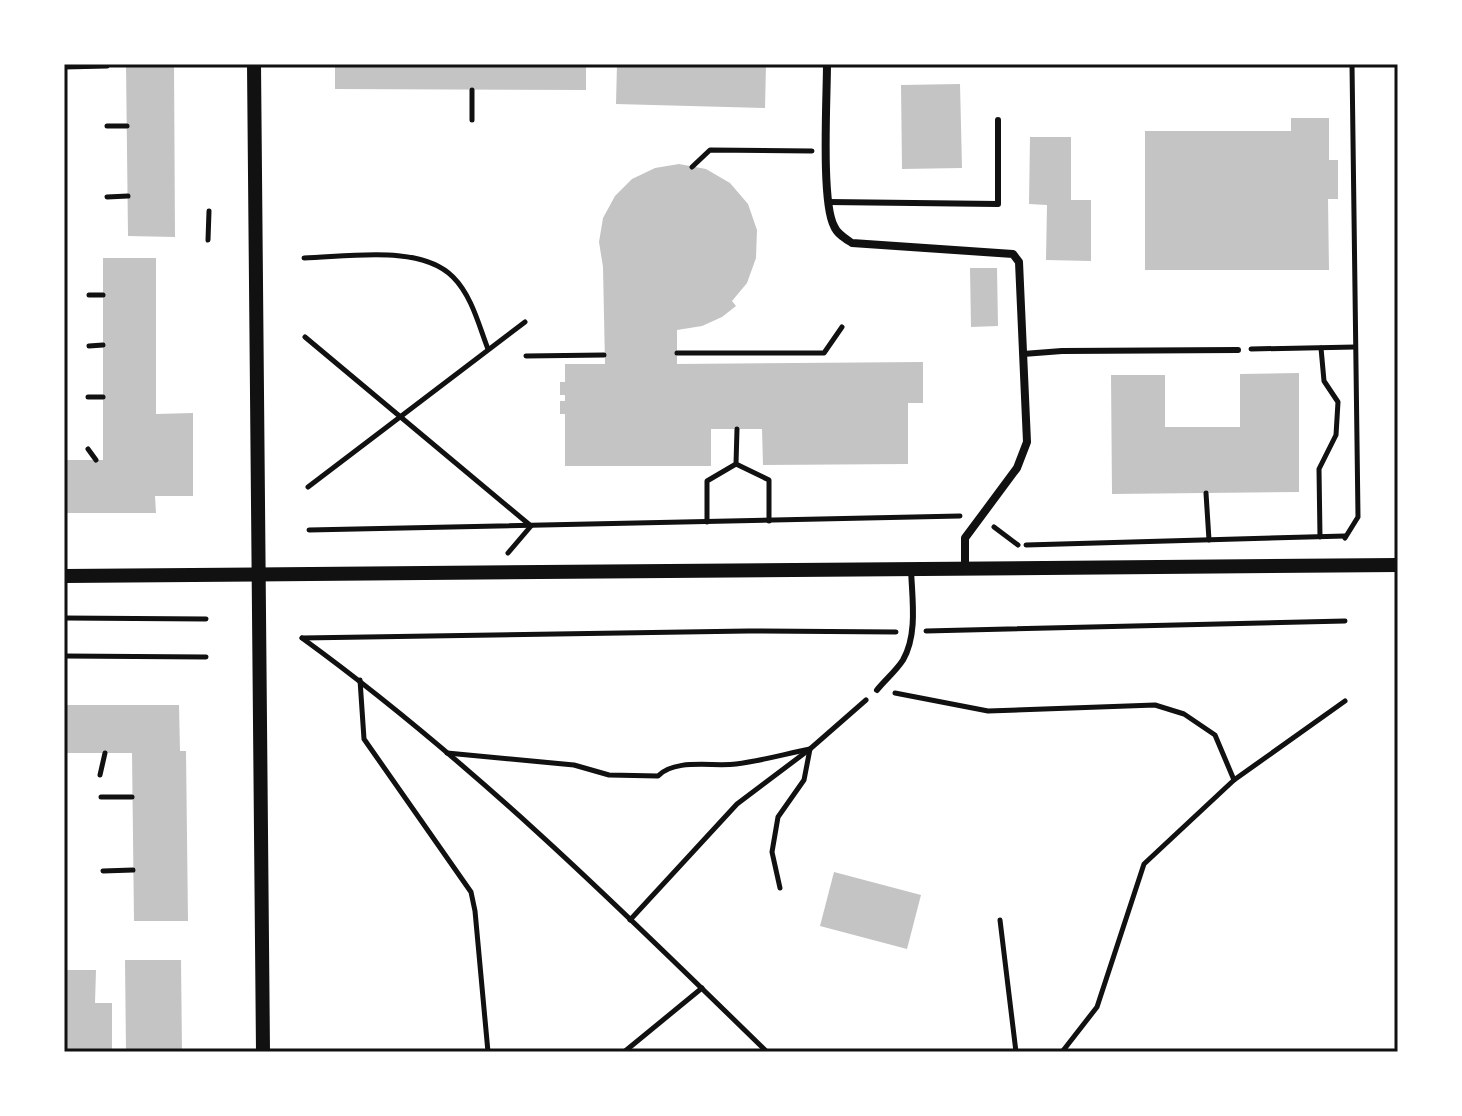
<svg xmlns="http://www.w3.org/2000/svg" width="1462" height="1116" font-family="Raleway,sans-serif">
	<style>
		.building { fill: #c4c4c4 }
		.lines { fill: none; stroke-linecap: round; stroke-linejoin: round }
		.path { stroke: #111; stroke-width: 5 }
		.service { stroke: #111; stroke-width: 6 }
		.minor { stroke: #111; stroke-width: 8 }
		.tertiary { stroke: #111; stroke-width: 14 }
		.neatline { fill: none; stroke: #111; stroke-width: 3 }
	</style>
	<rect width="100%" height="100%" fill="#fff"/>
	<g class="building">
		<polygon points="126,64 174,64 175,237 128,236"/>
		<polygon points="335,64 586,64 586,90 335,89"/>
		<polygon points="617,64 766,64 765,108 616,104"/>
		<polygon points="960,84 962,168 902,169 901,85"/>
		<polygon points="1291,118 1329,118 1329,160 1338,160 1338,199 1328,199 1329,270 1145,270 1145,131 1291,131"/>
		<polygon points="1030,137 1071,137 1071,200 1091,200 1091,261 1046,260 1047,205 1029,204"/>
		<polygon points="679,164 706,169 730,183 748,204 757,230 756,258 747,283 732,301 736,306 722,317 702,326 677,330 677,364 923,362 923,403 908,403 908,464 763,465 762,429 711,429 711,466 565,466 565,414 560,414 560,401 565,401 565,395 560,395 560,382 565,382 565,364 605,364 603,267 599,242 603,218 615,196 632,179 655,168"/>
		<polygon points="103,258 156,258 156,414 193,413 193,496 155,496 156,513 64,513 64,460 103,460"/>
		<polygon points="970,268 997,268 998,326 971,327"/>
		<polygon points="1299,373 1299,492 1112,494 1111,375 1165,375 1165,427 1240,427 1240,374"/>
		<polygon points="64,705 179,705 180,751 186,751 188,921 134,921 132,753 64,753"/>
		<polygon points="834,872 921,895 907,949 820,926"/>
		<polygon points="125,960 181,960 182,1052 126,1052"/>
		<polygon points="64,970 96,970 95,1003 112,1003 112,1052 64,1052"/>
	</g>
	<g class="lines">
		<g class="path">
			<polyline points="64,67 107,66"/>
			<polyline points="472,120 472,90"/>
			<polyline points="107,126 127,126"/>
			<polyline points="692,167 710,150 812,151"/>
			<polyline points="107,197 128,196"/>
			<polyline points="208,240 209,211"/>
			<path d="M304,258C347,257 421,244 453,277C472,296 479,326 488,349"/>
			<polyline points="89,295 103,295"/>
			<polyline points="305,337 531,526 508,553"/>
			<polyline points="89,346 103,345"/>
			<polyline points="1251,349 1355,347"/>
			<polyline points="677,353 824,353 842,327"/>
			<polyline points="526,356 604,355"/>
			<polyline points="88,397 103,397"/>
			<polyline points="88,449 96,460"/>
			<polyline points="736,464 769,480 769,521"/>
			<polyline points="308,487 525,322"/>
			<polyline points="1206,493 1209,540"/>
			<polyline points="707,522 707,481 736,464 737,429"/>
			<polyline points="994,527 1018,545"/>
			<polyline points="309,530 960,516"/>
			<polyline points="1320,537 1319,469 1336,435 1338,402 1324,381 1321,348"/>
			<polyline points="1345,538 1358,517 1352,64"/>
			<polyline points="1026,545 1345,536"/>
			<polyline points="64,618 206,619"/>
			<polyline points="926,631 1345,621"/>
			<polyline points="302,638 748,631 896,632"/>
			<path d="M302,638C470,760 619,907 767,1052"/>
			<polyline points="64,656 206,657"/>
			<polyline points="360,680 364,739 471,892 475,911 488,1052"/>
			<polyline points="895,693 988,711 1155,705 1184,714 1215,735 1234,780"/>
			<path d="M447,753L574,765L609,775L658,776C675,758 713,767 736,764C761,761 785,754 810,749L804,780L778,817L772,852L780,888"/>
			<polyline points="100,775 105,753"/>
			<polyline points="101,797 132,797"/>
			<polyline points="103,871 133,870"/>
			<polyline points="630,920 737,804 810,749 866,700"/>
			<polyline points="1000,920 1016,1052"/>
			<polyline points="624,1052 702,988"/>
			<polyline points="1062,1052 1097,1007 1144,864 1234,780 1345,701"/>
		</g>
		<g class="service">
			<polyline points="828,202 998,204 998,120"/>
			<polyline points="1023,354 1062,351 1238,350"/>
			<path d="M877,690C885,680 896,671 903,660C918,634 912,598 911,569"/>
		</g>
		<path class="minor" d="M827,64C827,97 821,202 834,226C837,234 846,239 852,243L1013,254L1019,262L1027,442L1017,468L965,538V569"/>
		<g class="tertiary">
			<polyline points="254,64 263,1052"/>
			<polyline points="64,576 1398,565"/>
		</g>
	</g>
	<rect width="1462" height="1116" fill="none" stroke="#ffffff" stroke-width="132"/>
	<rect x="66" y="66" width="1330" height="984" class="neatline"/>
</svg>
